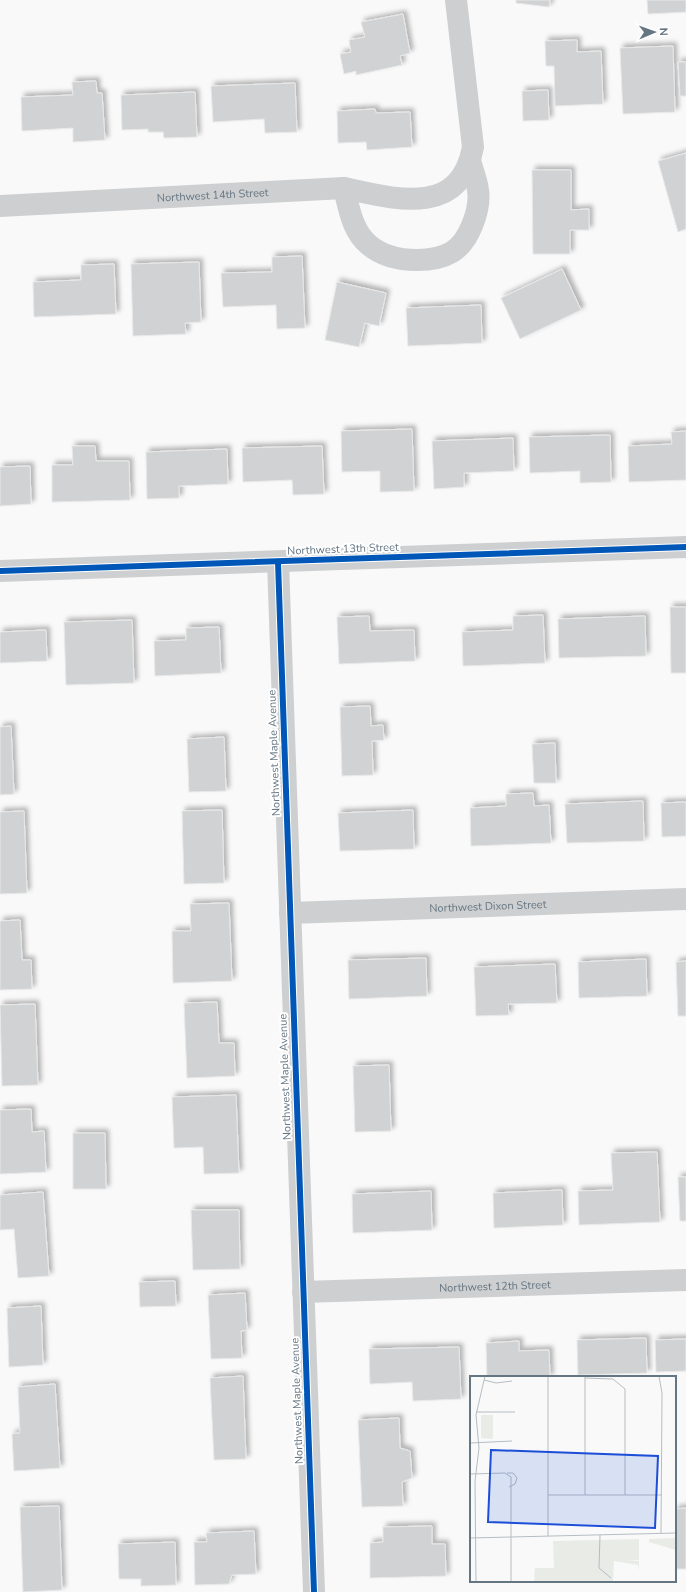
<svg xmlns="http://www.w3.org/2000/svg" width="686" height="1592" font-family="'Nunito Sans',sans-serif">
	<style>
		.building { fill: #d0d2d3; stroke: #e8e8e8; filter: url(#shadow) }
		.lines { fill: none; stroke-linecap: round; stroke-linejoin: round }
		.minor { stroke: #cecfd0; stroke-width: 22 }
		.cycleway-casing { stroke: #fff; stroke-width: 8 }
		.cycleway { stroke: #0057b8; stroke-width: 6 }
		.labels { text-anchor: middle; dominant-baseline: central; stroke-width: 4; stroke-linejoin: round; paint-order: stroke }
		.street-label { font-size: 11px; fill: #657683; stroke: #fff }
		.inset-road { fill: none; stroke: #b5bdc3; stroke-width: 1 }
		.view { fill: #1d4ed8; fill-opacity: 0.15; stroke: #1d4ed8; stroke-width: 2 }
		.inset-edge { fill: none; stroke: #657683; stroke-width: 2 }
	</style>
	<defs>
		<filter id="shadow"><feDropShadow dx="3.5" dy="-3.5" stdDeviation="2" flood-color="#0004"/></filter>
	</defs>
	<rect width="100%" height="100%" fill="#f9f9f9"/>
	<g class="building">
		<polygon points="516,0 550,0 549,7 516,3"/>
		<polygon points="647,0 686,0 686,12 648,14"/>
		<polygon points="403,14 410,53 400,56 402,65 356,75 356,71 344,74 340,54 351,52 349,40 365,37 361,22"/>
		<polygon points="577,40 577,52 601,51 603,104 555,106 554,66 546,66 545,41"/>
		<polygon points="673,46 675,112 623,114 620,48"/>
		<polygon points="678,62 686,62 686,96 680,96"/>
		<polygon points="96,81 97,93 102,93 105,140 73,142 73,128 22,131 21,97 73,95 72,82"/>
		<polygon points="295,83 297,132 265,133 264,119 213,122 211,86"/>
		<polygon points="548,90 549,120 523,121 522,91"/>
		<polygon points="195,92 197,137 164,138 163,132 148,132 148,129 122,130 121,95"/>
		<polygon points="375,109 376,113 410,112 412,147 367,150 366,142 338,143 337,111"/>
		<polygon points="686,153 686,229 678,232 658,161"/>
		<polygon points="532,170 571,170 571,210 589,209 589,230 570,230 570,254 533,254"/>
		<polygon points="302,256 305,328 277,329 276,305 223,307 221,273 272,272 272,257"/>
		<polygon points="199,262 201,322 185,323 186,334 133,336 131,264"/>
		<polygon points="114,264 116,314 34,317 33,282 81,280 81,265"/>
		<polygon points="562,269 581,310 520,339 501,298"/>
		<polygon points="337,282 386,293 379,326 365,323 359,347 325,340"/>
		<polygon points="481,305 482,343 408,346 406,308"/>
		<polygon points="412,429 414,491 380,492 380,471 342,472 341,431"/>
		<polygon points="686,431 686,480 629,482 628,446 672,444 671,432"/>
		<polygon points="610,435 611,482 580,483 580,471 530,473 529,437"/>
		<polygon points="513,438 514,471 464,473 464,487 434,489 432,441"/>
		<polygon points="72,446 95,446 96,461 129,461 130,500 52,502 52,465 73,465"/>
		<polygon points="322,446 324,494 293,495 292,480 243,482 242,448"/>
		<polygon points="227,449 228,484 179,486 179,498 147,499 146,452"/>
		<polygon points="30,466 31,504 0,506 0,467"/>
		<polygon points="670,607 686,607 686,673 671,673"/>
		<polygon points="543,615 545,663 463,666 462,632 513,630 513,616"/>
		<polygon points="369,616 370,631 414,630 415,661 339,664 337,617"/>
		<polygon points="645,616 646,656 559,658 558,619"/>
		<polygon points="132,620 134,683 66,685 64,622"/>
		<polygon points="219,627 221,673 155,676 154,641 186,640 186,628"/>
		<polygon points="46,630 47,661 0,663 0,632"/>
		<polygon points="370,706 371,726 383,725 384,740 372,741 373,775 342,776 340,707"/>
		<polygon points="11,726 14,794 0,795 0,727"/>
		<polygon points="224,737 226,791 189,792 187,739"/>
		<polygon points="555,743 556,783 534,783 532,744"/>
		<polygon points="533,793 534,806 549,805 551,843 471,846 470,808 506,806 506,794"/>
		<polygon points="643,801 644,841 567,843 565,804"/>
		<polygon points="686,802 686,836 662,837 661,803"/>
		<polygon points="222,810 224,883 184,884 182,811"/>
		<polygon points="413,810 414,849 340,851 338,813"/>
		<polygon points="24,811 27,893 0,894 0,812"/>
		<polygon points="229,903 232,981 173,983 172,931 191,931 190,904"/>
		<polygon points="20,920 22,960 31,960 32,989 0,990 0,921"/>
		<polygon points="426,958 427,996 349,999 348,960"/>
		<polygon points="646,959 647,996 579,998 578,962"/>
		<polygon points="686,961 686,1016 678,1016 676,962"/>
		<polygon points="555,964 557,1003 508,1004 509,1015 476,1016 474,967"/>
		<polygon points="217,1002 219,1043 234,1043 235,1076 187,1078 184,1003"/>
		<polygon points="35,1004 38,1085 2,1086 0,1005"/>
		<polygon points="389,1065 391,1131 355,1132 353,1066"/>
		<polygon points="236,1095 239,1173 204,1174 203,1147 174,1148 172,1097"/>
		<polygon points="31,1109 32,1132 44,1131 46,1172 0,1174 0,1110"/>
		<polygon points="73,1133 105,1133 106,1189 73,1189"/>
		<polygon points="657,1152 660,1222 579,1225 578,1191 613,1190 611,1153"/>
		<polygon points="678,1177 686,1177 686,1221 680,1221"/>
		<polygon points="562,1190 563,1225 494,1228 493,1193"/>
		<polygon points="431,1191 432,1230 353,1233 352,1194"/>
		<polygon points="43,1192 49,1276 18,1278 14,1229 0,1230 0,1195"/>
		<polygon points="191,1210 239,1210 240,1269 193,1270"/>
		<polygon points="175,1281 176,1306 140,1307 139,1282"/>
		<polygon points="245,1293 247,1330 241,1331 242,1358 211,1359 208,1295"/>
		<polygon points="41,1306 43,1365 9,1367 7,1308"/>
		<polygon points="646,1338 647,1373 578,1375 577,1340"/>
		<polygon points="686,1339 686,1371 656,1372 655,1340"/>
		<polygon points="519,1341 519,1351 549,1350 550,1377 487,1377 486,1343"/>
		<polygon points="459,1347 461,1399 413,1401 412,1382 370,1384 369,1349"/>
		<polygon points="243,1376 246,1459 214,1460 210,1378"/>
		<polygon points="55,1384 60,1468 14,1471 12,1434 20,1433 18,1387"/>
		<polygon points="399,1418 400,1448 410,1451 412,1478 402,1482 403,1506 362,1507 358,1420"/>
		<polygon points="59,1506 62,1590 23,1592 20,1507"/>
		<polygon points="686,1508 686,1569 675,1569 675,1509"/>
		<polygon points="432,1526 432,1544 445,1544 446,1576 370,1578 370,1543 383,1542 383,1527"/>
		<polygon points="254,1531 256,1574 232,1575 229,1584 195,1585 194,1542 207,1542 206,1533"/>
		<polygon points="175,1542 176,1585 141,1586 141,1579 119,1579 118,1544"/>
	</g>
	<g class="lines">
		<g class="minor">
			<path d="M344,188C349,208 352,231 369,245C382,256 401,260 417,260C429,260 442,258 452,252C469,242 481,209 478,190C477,181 473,171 470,161"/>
			<path id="s1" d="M0,206L344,188C395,199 460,218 473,147L456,0"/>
			<polyline points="278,562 314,1592"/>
			<polyline points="0,571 686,547"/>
			<path id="s2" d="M290,913L686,899"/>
			<path id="s3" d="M303,1292L686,1280"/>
		</g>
		<g class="cycleway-casing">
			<g id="cycleway">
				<polyline points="278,562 314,1592"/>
				<polyline points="0,571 686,547"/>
			</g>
		</g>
		<use href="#cycleway" class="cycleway"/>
	</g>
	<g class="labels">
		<g class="street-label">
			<text stroke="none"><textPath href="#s1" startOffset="213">Northwest 14th Street</textPath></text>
			<text transform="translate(343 549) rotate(-2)">Northwest 13th Street</text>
			<text transform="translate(274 753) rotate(-92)">Northwest Maple Avenue</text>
			<text stroke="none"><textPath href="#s2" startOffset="198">Northwest Dixon Street</textPath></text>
			<text transform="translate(285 1077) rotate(-92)">Northwest Maple Avenue</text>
			<text stroke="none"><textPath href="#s3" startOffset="192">Northwest 12th Street</textPath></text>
			<text transform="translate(297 1401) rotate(-92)">Northwest Maple Avenue</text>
		</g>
	</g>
	<g transform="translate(470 1376)">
		<rect width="206" height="206" fill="#f9f9f9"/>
		<path d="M11,39H23V63L11,62ZM206,162V174L179,166V163ZM169,163V184H157L169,185V195L168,189L144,185L143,206H64L65,192H84L83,165Z" fill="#e8ebe6"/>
		<path class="inset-road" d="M78,0V160M115,0V119M189,0L192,17L191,157M115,2L143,3L155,13V119M14,4L26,7L42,5M6,36H45M0,67L42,65M37,97H43L47,102L45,108L39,111M0,98L35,97L41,101V206M78,119H192M130,159L129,192L141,202M0,162L206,157M6,206L5,105L9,72L6,39L15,0"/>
		<path class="view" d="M21,74L188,80L185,152L18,146Z"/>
		<rect width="206" height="206" class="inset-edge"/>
	</g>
	<g transform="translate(654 32) rotate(88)" stroke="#ffffff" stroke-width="3" paint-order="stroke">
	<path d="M0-3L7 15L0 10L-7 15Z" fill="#657683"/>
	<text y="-6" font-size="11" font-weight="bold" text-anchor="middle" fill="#657683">N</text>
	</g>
</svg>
